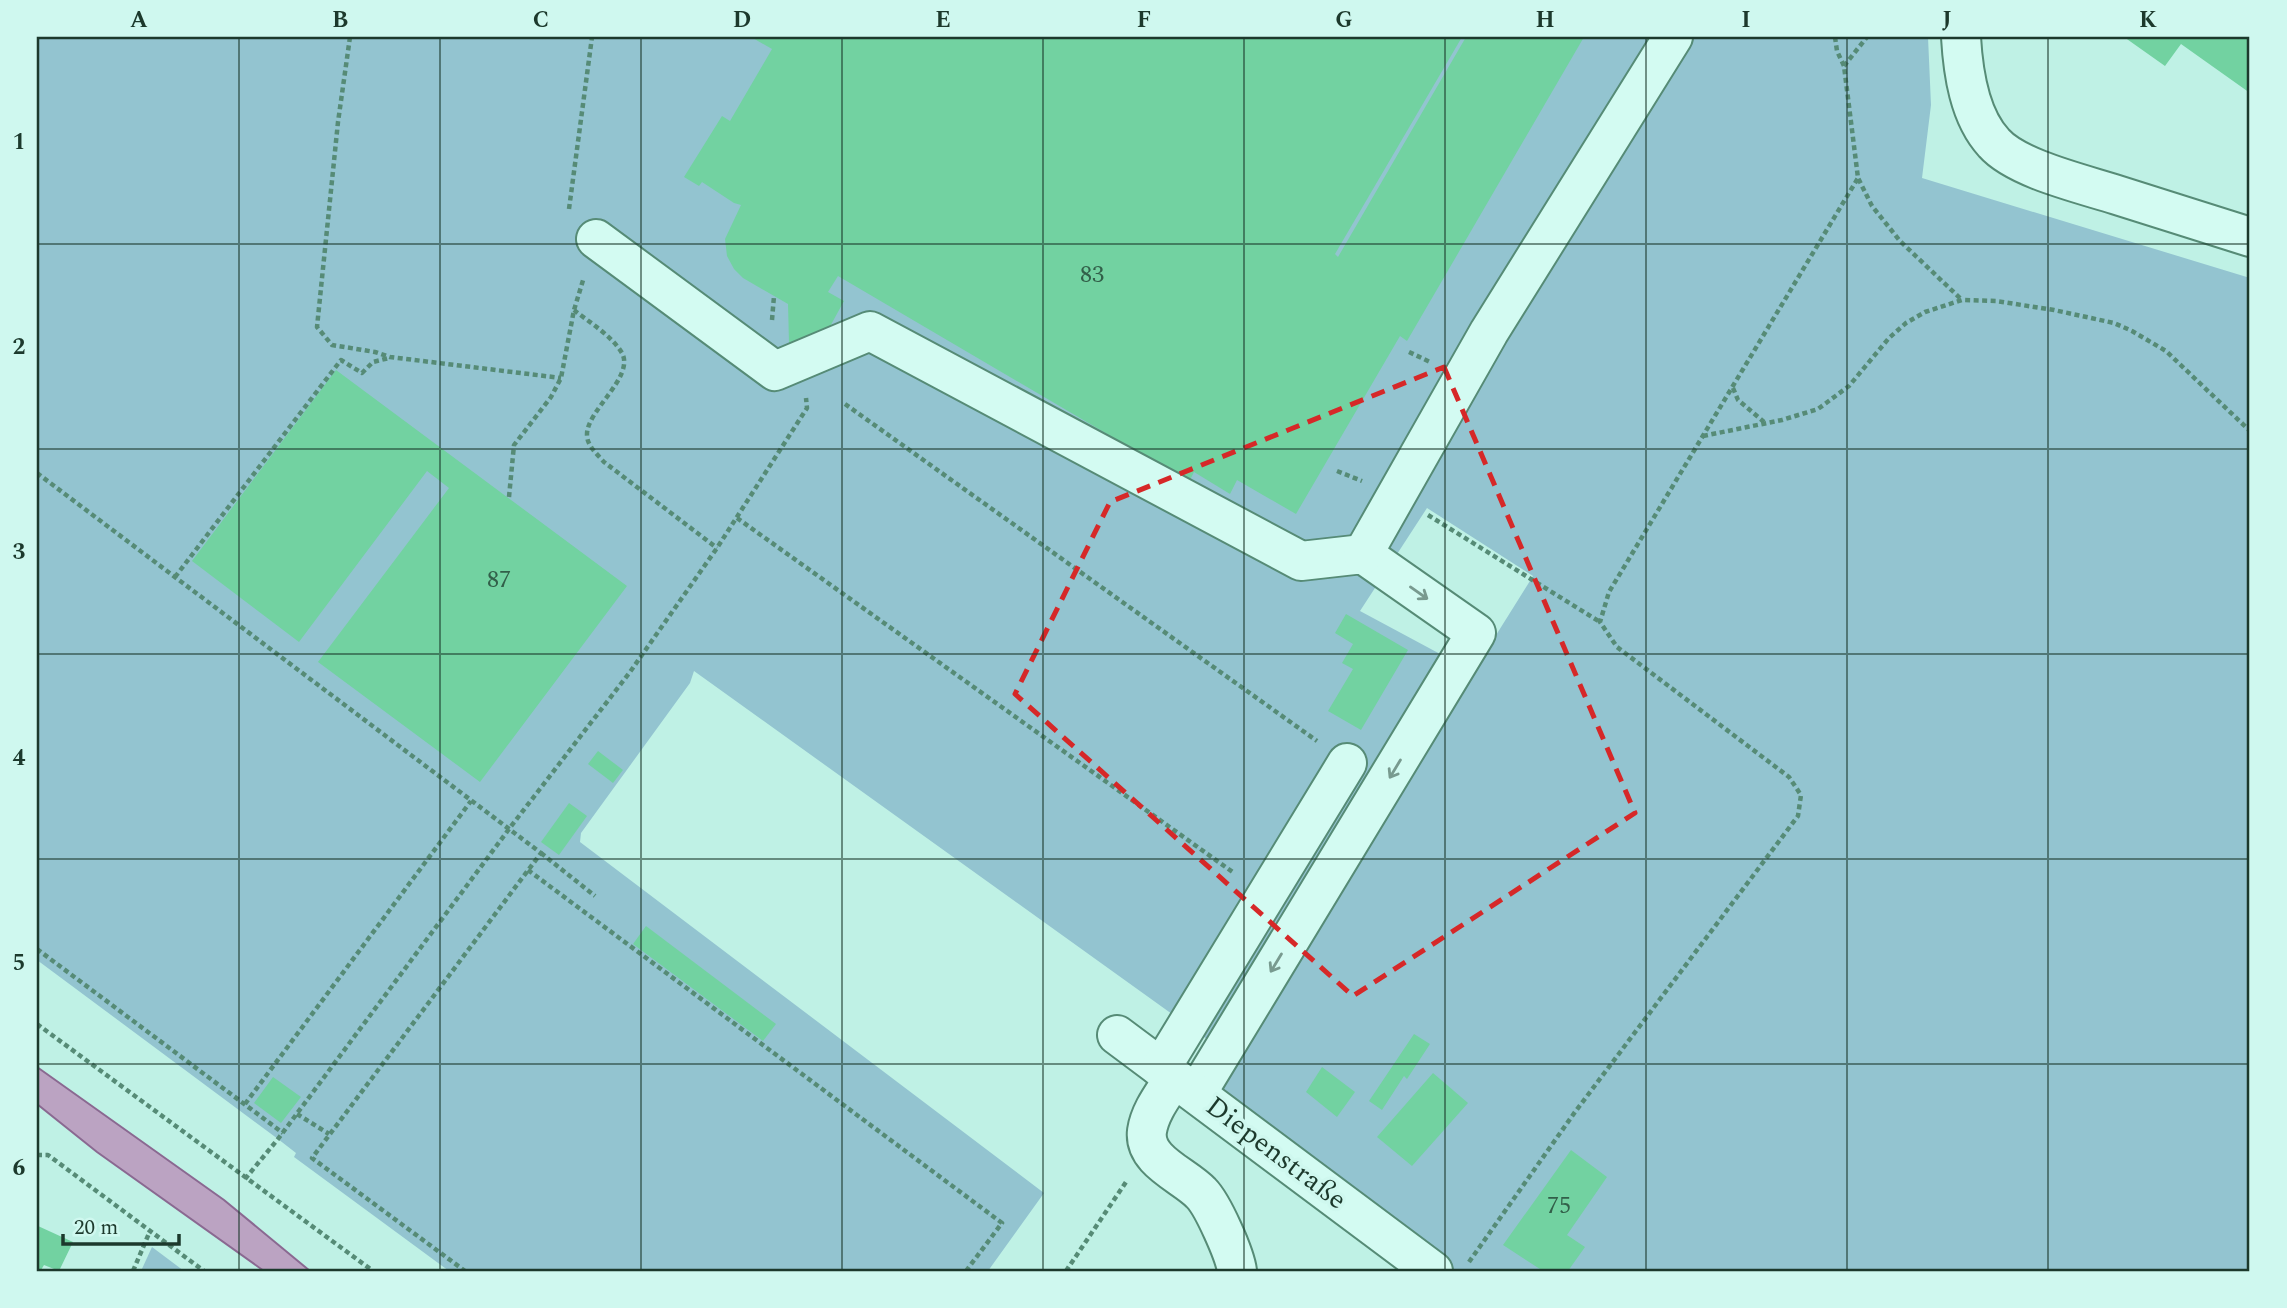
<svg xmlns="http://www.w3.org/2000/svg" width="2287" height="1308" font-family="Spectral,serif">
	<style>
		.green { fill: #93c4d0 }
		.water { fill: #bba3c2; stroke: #8a6991; stroke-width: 2 }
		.building { fill: #72d2a1 }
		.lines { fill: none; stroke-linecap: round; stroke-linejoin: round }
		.minor-casing { stroke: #568b76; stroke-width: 42 }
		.path { stroke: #568b76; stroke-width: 4.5; stroke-dasharray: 5 3.5; stroke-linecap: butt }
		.minor { stroke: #d3fbf2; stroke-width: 38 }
		.oneway { stroke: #789a8f }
		.marked { fill: none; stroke: #d62828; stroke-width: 5; stroke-dasharray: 14 9; stroke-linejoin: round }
		.grid { fill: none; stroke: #1c392c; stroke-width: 2; stroke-opacity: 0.55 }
		.labels { text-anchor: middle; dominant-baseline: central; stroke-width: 7; stroke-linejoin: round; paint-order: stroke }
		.number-label { font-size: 24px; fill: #325f49 }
		.street-label { font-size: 28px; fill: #1c392c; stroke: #cff8ef }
		.neatline { fill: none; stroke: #1c392c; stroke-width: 2.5 }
		.grid-label { font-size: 23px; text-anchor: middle; font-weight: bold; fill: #1c392c }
	</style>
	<rect width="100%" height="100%" fill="#bff1e5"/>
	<g class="green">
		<polygon points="37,37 1928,37 1931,105 1922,178 2250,278 2250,1271 1455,1271 1212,1089 1533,576 1427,508 1360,611 1442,655 1211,1042 694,671 690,683 581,833 580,842 1044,1193 988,1271 449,1271 294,1157 296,1153 278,1139 37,960"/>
		<polygon points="152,1247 184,1271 141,1271"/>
	</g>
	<polygon class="water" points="37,1067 224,1200 310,1271 264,1271 97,1152 37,1104"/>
	<g class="building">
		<polygon points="751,37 1462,37 1335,254 1338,257 1466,37 1584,37 1407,341 1400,336 1296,514 1237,480 1230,494 1194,472 1189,482 838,276 828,292 844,301 827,332 789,343 788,304 743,278 734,269 727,256 725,239 741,205 734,203 702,182 699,186 684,177 722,116 730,121 772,49"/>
		<polygon points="2124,37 2250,37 2250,93 2181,44 2165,66"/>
		<polygon points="336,370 627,586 480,782 318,662 449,488 427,471 299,642 192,561"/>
		<polygon points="1346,614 1408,650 1361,730 1328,711 1353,669 1342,663 1353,644 1335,633"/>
		<polygon points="598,751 623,770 613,783 588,764"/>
		<polygon points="569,803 587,816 559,855 541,842"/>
		<polygon points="646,926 776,1024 763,1041 633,944"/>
		<polygon points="1414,1034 1430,1044 1407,1079 1404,1076 1382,1110 1369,1101"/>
		<polygon points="1322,1067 1355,1092 1337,1117 1306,1092"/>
		<polygon points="1433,1073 1468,1103 1412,1166 1377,1137"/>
		<polygon points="273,1077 301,1097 281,1123 254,1103"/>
		<polygon points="1571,1150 1607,1177 1567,1235 1585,1247 1568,1271 1543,1271 1503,1245"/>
		<polygon points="38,1226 73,1242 59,1271 44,1265 41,1270 37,1271"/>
	</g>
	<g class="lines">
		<g class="minor-casing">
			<g id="minor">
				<path d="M1961,37C1963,72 1969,116 1994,143C2017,169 2083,184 2117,195C2161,209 2206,223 2250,237"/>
				<polyline points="596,239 775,371 870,331 1301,561 1363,554 1476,633 1197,1093"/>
				<polyline points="1363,554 1489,332 1673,37"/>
				<polyline points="1117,1035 1433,1271"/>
				<polyline points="1161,1068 1347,763"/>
				<path d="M1174,1078C1164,1094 1150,1111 1147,1131C1143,1161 1184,1175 1201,1193C1213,1205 1235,1255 1237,1271"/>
			</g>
		</g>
		<g class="path">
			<polyline points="350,37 338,122 317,327 332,345 375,352 390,357 561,378"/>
			<polyline points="1835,37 1837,51 1844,66 1858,178 1872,206 1900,241 1962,300"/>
			<polyline points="1844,66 1867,37"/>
			<polyline points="569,209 592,37"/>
			<path d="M574,310C589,322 612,336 622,353C635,377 586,411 587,435C587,446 598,455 604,462L717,548"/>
			<polyline points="772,320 774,296"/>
			<polyline points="1409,352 1430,362"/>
			<polyline points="1733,388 1738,400 1764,422"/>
			<polyline points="845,404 1317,741"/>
			<polyline points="1703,436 1782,420 1818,409 1849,386 1889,338 1906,323 1925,312 1962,300 1996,301 2054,310 2114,323 2132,331 2166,351 2250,431"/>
			<polyline points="1337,471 1362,481"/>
			<polyline points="37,473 541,853 312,1158 465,1271"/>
			<polyline points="509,497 514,445 551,397 561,378 574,310 584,277"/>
			<polyline points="1428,515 1600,622"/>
			<polyline points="737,518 1234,873"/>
			<polyline points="175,577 341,360 362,373 373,362 389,358"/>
			<polyline points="541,853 595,896"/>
			<polyline points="528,870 1002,1223 966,1271"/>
			<polyline points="37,949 283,1133"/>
			<polyline points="37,1024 373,1271"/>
			<polyline points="245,1104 471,801"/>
			<polyline points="297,1114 329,1134"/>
			<polyline points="37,1155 48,1155 204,1271"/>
			<polyline points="245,1179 278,1139 509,829 630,672 717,548 807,408 806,398"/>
			<polyline points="1469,1262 1575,1112 1798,816 1801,795 1789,777 1617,647 1600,622 1609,592 1858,178"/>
			<polyline points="133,1271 150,1231"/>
			<polyline points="1066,1271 1126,1182"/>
		</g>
		<use href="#minor" class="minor"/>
	</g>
	<defs><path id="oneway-shaft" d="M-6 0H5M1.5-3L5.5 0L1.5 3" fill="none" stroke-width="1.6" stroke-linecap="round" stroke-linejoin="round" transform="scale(1.75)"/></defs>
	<g class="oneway">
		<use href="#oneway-shaft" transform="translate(1419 593) rotate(35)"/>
		<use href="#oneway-shaft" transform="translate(1395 769) rotate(121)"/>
		<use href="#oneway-shaft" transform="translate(1276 963) rotate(121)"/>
	</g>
	<path class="marked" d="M1444,367L1635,813L1353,996L1015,694L1110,502Z"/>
	<path class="grid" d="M239,37V1271M440,37V1271M641,37V1271M842,37V1271M1043,37V1271M1244,37V1271M1445,37V1271M1646,37V1271M1847,37V1271M2048,37V1271M37,244H2250M37,449H2250M37,654H2250M37,859H2250M37,1064H2250"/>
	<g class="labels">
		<g class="number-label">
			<text x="1092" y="275">83</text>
			<text x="499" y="580">87</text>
			<text x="1559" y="1206">75</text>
		</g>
		<g class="street-label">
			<text transform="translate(1276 1153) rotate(37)">Diepenstraße</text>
		</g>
	</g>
	<rect width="2287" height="1308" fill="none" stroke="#cff8ef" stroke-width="77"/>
	<path d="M63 1234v10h116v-10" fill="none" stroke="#1c392c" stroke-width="3.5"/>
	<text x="74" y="1234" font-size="21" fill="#1c392c" stroke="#cff8ef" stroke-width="5" paint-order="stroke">20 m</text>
	<rect x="38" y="38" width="2210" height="1232" class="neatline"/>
	<g class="grid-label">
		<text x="139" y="27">A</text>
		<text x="340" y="27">B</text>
		<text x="541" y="27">C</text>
		<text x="742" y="27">D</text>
		<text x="943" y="27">E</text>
		<text x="1144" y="27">F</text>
		<text x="1344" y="27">G</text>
		<text x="1545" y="27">H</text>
		<text x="1746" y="27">I</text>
		<text x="1947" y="27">J</text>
		<text x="2148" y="27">K</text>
		<text x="19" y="149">1</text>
		<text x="19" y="354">2</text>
		<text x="19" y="559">3</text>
		<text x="19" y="765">4</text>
		<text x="19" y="970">5</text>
		<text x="19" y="1175">6</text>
	</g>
</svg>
